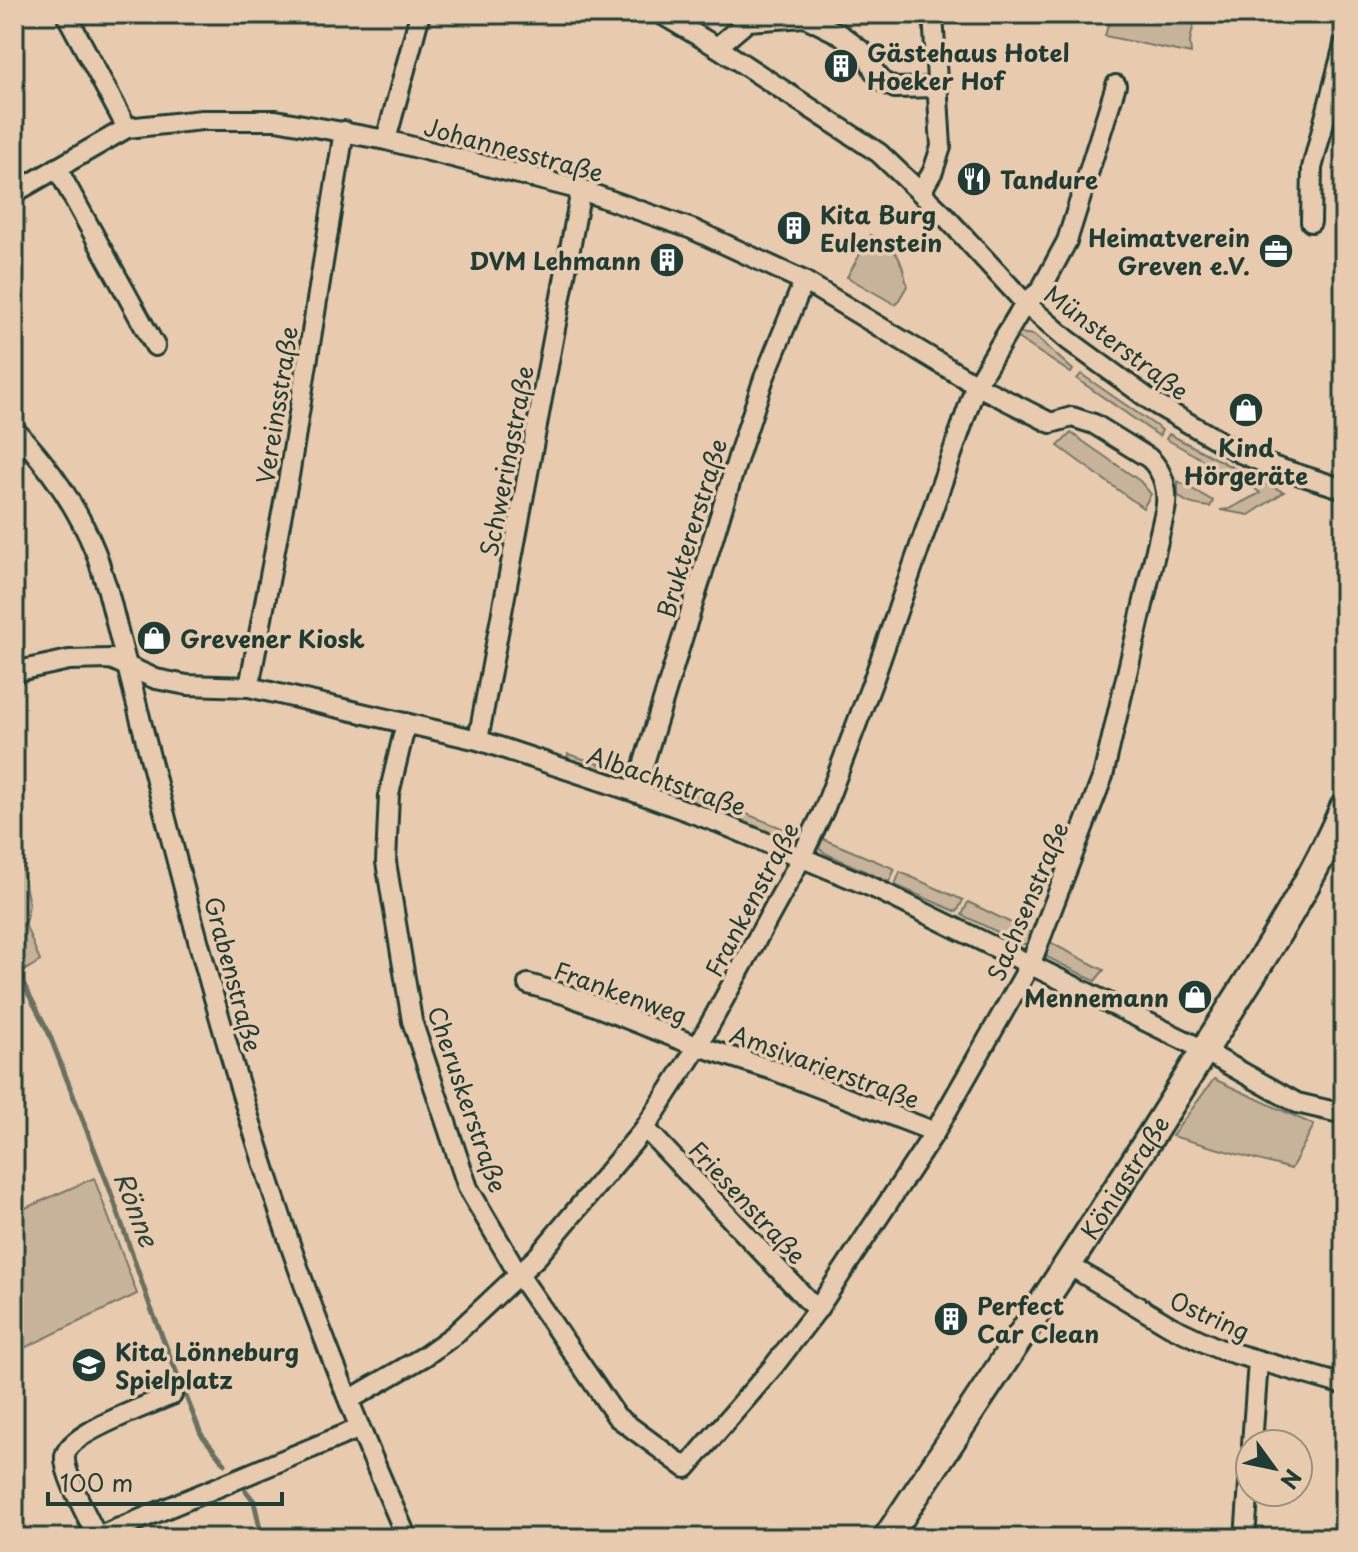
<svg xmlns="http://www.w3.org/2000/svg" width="1358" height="1552" font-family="'Playpen Sans',sans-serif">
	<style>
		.green { fill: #c7b39a; stroke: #737867; stroke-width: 2 }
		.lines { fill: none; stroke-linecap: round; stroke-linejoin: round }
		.stream { stroke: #676f60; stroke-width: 5 }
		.street-casing { stroke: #1f3d34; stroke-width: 24 }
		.secondary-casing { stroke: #1f3d34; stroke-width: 32 }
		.street { stroke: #e8cbaf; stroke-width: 18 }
		.secondary { stroke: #e8cbaf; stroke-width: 26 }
		.labels { text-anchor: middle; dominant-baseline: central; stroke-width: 7; stroke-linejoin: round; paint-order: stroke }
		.poi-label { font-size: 24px; font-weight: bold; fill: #1f3d34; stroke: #e8cbaf; text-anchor: start }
		.street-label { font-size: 24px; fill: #1f3d34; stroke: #e8cbaf }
		.water-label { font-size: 26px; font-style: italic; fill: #2b453b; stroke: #e8cbaf }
	</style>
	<rect width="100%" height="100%" fill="#e8cbaf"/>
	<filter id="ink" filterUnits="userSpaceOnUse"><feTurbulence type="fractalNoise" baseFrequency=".0125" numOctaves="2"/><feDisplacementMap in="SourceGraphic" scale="16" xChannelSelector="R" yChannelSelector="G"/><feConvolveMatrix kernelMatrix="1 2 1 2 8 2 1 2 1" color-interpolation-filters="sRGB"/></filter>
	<g filter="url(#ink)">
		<g class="green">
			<polygon points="1111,14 1196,14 1190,41 1191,54 1105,36"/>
			<path d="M871,235C898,251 901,255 907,286L896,305L847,277Z"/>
			<polygon points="1019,333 1034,335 1073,370 1071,373 1016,337"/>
			<polygon points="1081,374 1162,430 1159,436 1077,379"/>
			<polygon points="1071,433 1140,481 1151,494 1143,508 1058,446"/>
			<polygon points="1169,434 1253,478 1246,484 1166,439"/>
			<path d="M1178,481L1213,501L1210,507C1197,505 1187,505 1178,495Z"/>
			<polygon points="1258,481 1284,492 1249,515 1220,510 1229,509 1260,493 1254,488"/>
			<polygon points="568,754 632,774 629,783 565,763"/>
			<polygon points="649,778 717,802 714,811 652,790"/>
			<polygon points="729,807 802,836 798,845 726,816"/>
			<polygon points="15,830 29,905 25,924 40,961 14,977"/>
			<polygon points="823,839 895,869 889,882 827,854 819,849"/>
			<polygon points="900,872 963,900 957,912 895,885"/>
			<polygon points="968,902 1036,935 1030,944 1022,944 962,915"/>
			<polygon points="1047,941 1104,970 1095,981 1047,957"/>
			<polygon points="1214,1079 1314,1125 1291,1169 1172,1136"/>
			<polygon points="94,1178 137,1294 14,1353 14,1213"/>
		</g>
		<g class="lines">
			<g class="stream">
				<polyline points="14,966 48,1031 109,1187 150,1306 201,1434 225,1464"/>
				<polyline points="246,1491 254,1501 262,1538"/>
			</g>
			<g class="street-casing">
				<g id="street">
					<polyline points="66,14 127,128"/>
					<polyline points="661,14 717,47 879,153 944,215 1025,303 1068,340 1157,405 1240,453 1272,466 1344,489"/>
					<polyline points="717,47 748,21 805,17 841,35 867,55 874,71 883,82 895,88 938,87"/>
					<polyline points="386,140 420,14"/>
					<polyline points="57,168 155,346"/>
					<polyline points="921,192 933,171 941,147 933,14"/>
					<path d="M14,193L127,128L202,120H276L386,140L581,190L692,229L804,281L976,385L1051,423L1072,417L1094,424L1149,458C1164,472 1169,492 1165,511L1103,776L1031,963L935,1132L817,1310L773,1367L686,1468L617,1417L519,1275L468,1188L412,1021L386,862L389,794L406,723"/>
					<polyline points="1311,222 1312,168 1344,45"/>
					<path d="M14,429C47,464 77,506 95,551C100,563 102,575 107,587C161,800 213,1015 283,1223C318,1330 362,1435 407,1538"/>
					<polyline points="14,672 69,660 111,659 156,679 187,685 249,687 478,740 635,792 717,822 874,888 1190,1043 1297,1103 1344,1114"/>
					<polyline points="249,687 289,476 344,131"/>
					<polyline points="478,740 581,190"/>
					<polyline points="635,792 739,454 764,378 804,281"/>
					<polyline points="528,984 567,995 689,1043 776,1071 935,1132"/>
					<polyline points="645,1128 817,1310"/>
					<polyline points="1067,1264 1170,1326 1219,1349 1344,1385"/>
					<polyline points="349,1400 425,1356 454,1335 537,1257 645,1128 698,1046 797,866 824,810 874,678 976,385 1025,303 1040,291 1067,241 1116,85"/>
					<polyline points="1252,1444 1258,1362"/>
					<path d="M97,1537C89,1519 63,1474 65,1456C68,1433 151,1404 172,1395"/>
					<polyline points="95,1538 360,1428"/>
					<polyline points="1245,1538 1250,1470"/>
				</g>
			</g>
			<g class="secondary-casing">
				<g id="secondary">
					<path id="s1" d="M887,1538C993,1377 1101,1218 1202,1054C1252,974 1307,894 1344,807"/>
				</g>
			</g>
			<use href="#street" class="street"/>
			<use href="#secondary" class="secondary"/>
		</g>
	</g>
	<defs>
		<g id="building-disc" transform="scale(1.8)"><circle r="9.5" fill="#1f3d34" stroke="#e8cbaf"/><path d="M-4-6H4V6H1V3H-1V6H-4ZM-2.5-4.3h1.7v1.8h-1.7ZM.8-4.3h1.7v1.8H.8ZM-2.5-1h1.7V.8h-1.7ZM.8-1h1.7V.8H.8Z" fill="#fff"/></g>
		<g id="restaurant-disc" transform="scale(1.8)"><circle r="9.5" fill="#1f3d34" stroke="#e8cbaf"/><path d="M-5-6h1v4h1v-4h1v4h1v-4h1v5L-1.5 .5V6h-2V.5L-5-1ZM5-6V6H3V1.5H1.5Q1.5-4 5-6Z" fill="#fff"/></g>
		<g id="office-disc" transform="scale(1.8)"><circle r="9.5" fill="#1f3d34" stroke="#e8cbaf"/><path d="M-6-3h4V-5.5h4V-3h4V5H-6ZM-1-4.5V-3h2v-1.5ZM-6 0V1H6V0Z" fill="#fff"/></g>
		<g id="shop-disc" transform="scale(1.8)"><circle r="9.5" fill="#1f3d34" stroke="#e8cbaf"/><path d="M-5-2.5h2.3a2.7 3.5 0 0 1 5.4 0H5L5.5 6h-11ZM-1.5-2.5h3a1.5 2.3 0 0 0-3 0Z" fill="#fff"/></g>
		<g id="school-disc" transform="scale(1.8)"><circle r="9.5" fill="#1f3d34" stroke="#e8cbaf"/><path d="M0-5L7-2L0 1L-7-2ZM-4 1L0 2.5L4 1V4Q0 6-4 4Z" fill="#fff"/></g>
	</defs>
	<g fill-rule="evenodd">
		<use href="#building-disc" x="841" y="66"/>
		<use href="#restaurant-disc" x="974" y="179"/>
		<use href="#building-disc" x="794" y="228"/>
		<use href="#office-disc" x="1276" y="251"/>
		<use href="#building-disc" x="667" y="260"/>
		<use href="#shop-disc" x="1246" y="410"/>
		<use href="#shop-disc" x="154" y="638"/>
		<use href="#shop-disc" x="1195" y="997"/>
		<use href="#building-disc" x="951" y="1319"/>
		<use href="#school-disc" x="89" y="1365"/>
	</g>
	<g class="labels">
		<g class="poi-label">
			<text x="867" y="52">Gästehaus Hotel<tspan x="867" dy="28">Hoeker Hof</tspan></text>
			<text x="1000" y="179">Tandure</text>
			<text x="820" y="214">Kita Burg<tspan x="820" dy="28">Eulenstein</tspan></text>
			<text x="1250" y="237" text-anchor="end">Heimatverein<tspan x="1250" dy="28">Greven e.V.</tspan></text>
			<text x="641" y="260" text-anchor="end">DVM Lehmann</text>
			<text x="1246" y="447" text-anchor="middle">Kind<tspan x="1246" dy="28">Hörgeräte</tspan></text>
			<text x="180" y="638">Grevener Kiosk</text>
			<text x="1169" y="997" text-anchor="end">Mennemann</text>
			<text x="977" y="1305">Perfect<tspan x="977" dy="28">Car Clean</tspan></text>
			<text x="115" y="1351">Kita Lönneburg<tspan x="115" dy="28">Spielplatz</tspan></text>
		</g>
		<g class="street-label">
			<text transform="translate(514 149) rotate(15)">Johannesstraße</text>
			<text transform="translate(1117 342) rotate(37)">Münsterstraße</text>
			<text transform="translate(276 405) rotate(-81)">Vereinsstraße</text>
			<text transform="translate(506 461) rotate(-79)">Schweringstraße</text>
			<text transform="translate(691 528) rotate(-73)">Bruktererstraße</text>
			<text transform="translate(667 780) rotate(19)">Albachtstraße</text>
			<text transform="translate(751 899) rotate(-62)">Frankenstraße</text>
			<text transform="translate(1027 901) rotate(-67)">Sachsenstraße</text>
			<text transform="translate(234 974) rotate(75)">Grabenstraße</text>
			<text transform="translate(621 992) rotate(20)">Frankenweg</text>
			<text transform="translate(825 1066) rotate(20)">Amsivarierstraße</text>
			<text transform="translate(468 1099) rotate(71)">Cheruskerstraße</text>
			<text stroke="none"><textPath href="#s1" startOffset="432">Königstraße</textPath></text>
			<text transform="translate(748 1202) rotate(47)">Friesenstraße</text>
			<text transform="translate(1210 1315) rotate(24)">Ostring</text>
		</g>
		<g class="water-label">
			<text transform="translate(137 1209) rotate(69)">Rönne</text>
		</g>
	</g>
	<rect width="1358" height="1552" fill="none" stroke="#e8cbaf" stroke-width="48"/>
	<rect x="24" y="24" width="1310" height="1504" fill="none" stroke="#1f3d34" stroke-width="3" filter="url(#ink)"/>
	<g transform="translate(1274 1468) rotate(123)"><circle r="38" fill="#e8cbaf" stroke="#98927e" stroke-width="2"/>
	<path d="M0-6L14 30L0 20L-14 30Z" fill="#1f3d34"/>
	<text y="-12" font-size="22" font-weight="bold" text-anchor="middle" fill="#1f3d34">N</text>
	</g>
	<path d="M48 1492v12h234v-12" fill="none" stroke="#1f3d34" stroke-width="4"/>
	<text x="60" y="1492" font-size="24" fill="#1f3d34" stroke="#e8cbaf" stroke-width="6" paint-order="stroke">100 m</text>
</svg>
